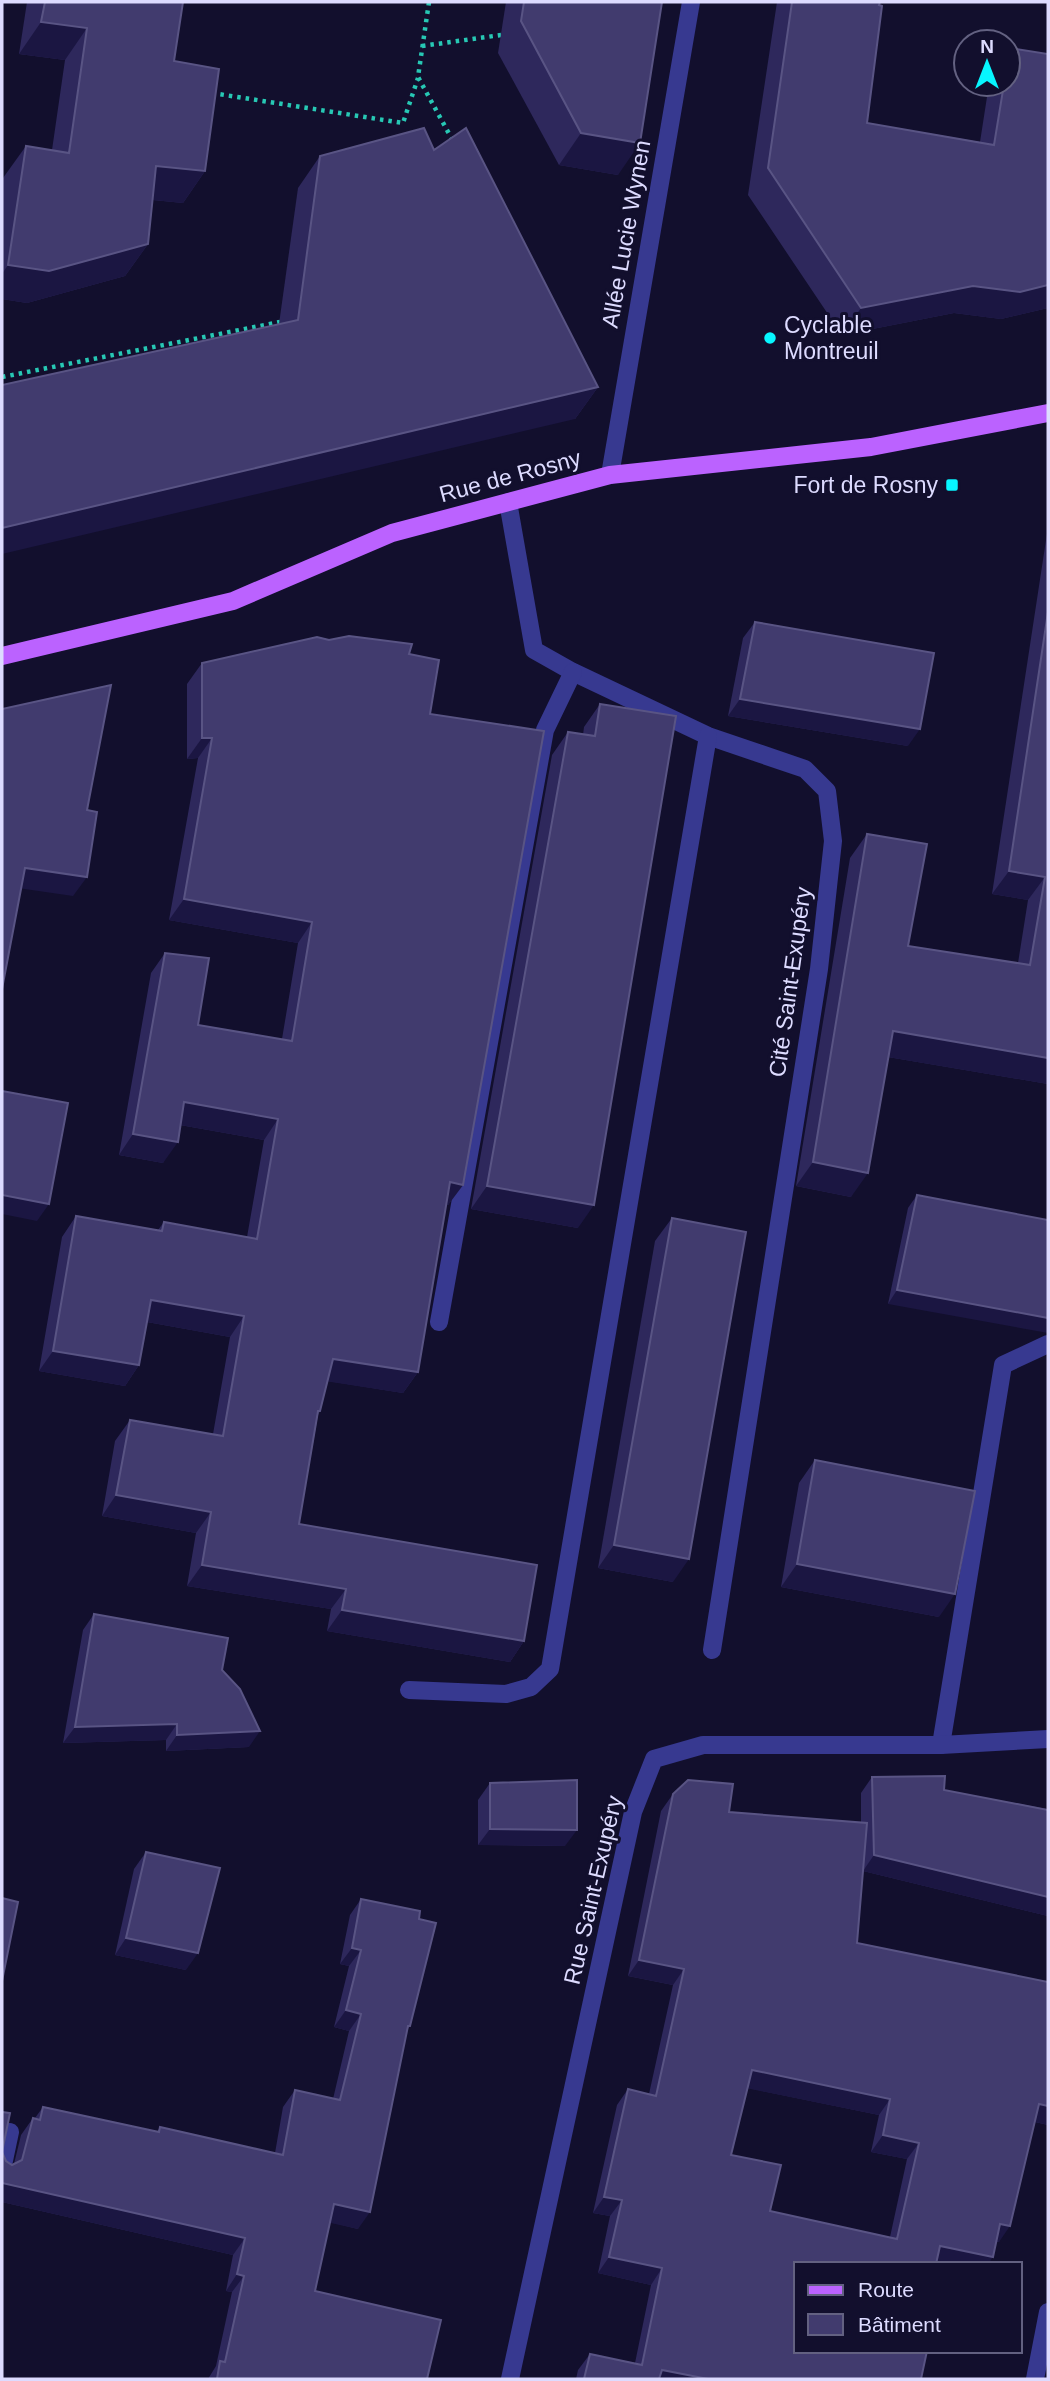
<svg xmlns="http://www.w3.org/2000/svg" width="1050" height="2381" font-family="Arial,sans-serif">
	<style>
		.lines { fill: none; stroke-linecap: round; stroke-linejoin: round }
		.path { stroke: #27c8b4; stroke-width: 4.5; stroke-dasharray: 3.5 5; stroke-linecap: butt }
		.minor { stroke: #373990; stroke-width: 18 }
		.major { stroke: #bb62ff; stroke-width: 18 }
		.wall { fill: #2e285c; fill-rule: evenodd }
		.shaded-wall { fill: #1b1642 }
		.building { fill: #413b6e; stroke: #595484; stroke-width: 2; fill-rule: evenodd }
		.poi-dot { fill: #07f6ff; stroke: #120f2d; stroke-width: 2.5 }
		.labels { text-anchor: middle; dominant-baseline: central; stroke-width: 6; stroke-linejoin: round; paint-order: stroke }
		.street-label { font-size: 23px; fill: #dddbff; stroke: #120f2d }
		.poi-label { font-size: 23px; fill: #dddbff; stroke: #120f2d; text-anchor: start }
	</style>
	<rect width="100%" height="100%" fill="#120f2d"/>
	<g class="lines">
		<g class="path">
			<polyline points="429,2 418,77 453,141"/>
			<polyline points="422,46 501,35"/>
			<polyline points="212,93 403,123 418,78"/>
			<polyline points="2,377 280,322"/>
		</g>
		<g class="minor">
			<polyline points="610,475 691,2"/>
			<polyline points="508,502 534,650 573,672 708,736 805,769 827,791 833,841 819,969 712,1650"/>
			<polyline points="439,1322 545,730 573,672"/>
			<polyline points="409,1690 506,1694 531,1687 550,1669 708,736"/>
			<polyline points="941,1745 1003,1365 1048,1344"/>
			<polyline points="2,2170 10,2132"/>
			<polyline points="510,2379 633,1812 654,1759 703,1745 941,1745 1048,1739"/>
			<polyline points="1035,2379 1048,2312"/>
		</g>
		<polyline class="major" points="2,656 233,601 392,533 610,475 871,447 1048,413"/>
	</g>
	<g class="wall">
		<polygon points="27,2 183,2 174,61 205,171 183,203 153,200 148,244 125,276 27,303 2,299 2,188 3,178 26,146 52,150 65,60 19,54"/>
		<polygon points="506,2 662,2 618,175 559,165 498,53"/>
		<polygon points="777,2 880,2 867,123 980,142 989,84 1008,84 1008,50 1009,48 1048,54 1048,308 1001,319 954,313 842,335 748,195"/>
		<polygon points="434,150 598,387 575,419 279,324 298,188 320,156"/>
		<polygon points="1048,527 1048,1084 888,1057 851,1197 796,1186 850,858 867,834 908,946 1018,963 1028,900 992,894"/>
		<polygon points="755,622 908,746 728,716 743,638"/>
		<polygon points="409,654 430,714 463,1185 448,1205 446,1205 418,1372 403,1393 328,1381 320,1411 318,1415 299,1524 524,1641 510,1662 327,1631 331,1609 187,1586 196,1533 102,1516 115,1441 130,1420 213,1434 230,1337 147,1322 139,1365 125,1386 39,1371 62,1237 76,1216 158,1230 164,1222 247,1237 264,1140 180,1125 163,1163 119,1155 151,973 165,953 198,1025 282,1039 298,943 169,920 198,758 187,759 187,684 202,663"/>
		<polygon points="600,704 578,1228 471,1209 552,755 568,732 583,735 584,727"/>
		<polygon points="917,1195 1048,1220 888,1304 908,1208"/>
		<polygon points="672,1218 673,1582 598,1568 655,1241"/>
		<polygon points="815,1460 939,1617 781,1587 799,1483"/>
		<polygon points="94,1614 222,1670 249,1747 166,1751 166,1740 63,1743 83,1630"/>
		<path d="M872,1777L1047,1809L1048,1808V1916L863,1871L857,1943L1048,1982V2125L1035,2122L999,2242H996L988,2264H796L921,2379H576L578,2370L590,2354L635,2363L651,2285L598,2273L610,2216L593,2213L617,2105L628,2089L649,2094L673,1985L628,1976L661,1811L673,1794L729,1812L861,1823V1793ZM748,2088L879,2115L871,2152L907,2159L890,2237L770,2211L731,2155Z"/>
		<polygon points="490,1783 565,1846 478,1845 478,1800"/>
		<polygon points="146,1852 186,1970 115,1955 134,1869"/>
		<polygon points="361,1899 410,2026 407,2030 358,2229 330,2222 315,2291 427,2379 208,2379 216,2366 232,2292 226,2291 233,2255 2,2202 2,2112 2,2152 6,2161 12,2165 14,2164 21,2135 33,2118 35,2118 43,2107 157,2132 160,2127 275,2153 283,2107 295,2090 333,2099 349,2031 334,2027 349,1966 340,1964 350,1915"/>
	</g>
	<g class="shaded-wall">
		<polygon points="41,22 87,28 65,60 19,54"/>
		<polygon points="581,133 640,143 618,175 559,165"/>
		<polygon points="156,166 205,171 183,203 134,198"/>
		<polygon points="148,244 125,276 27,303 2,299 2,274 8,265"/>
		<polygon points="1048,285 1048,308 1001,319 954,313 842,335 861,308 973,286"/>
		<polygon points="598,387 575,419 2,554 2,528"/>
		<polygon points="740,699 920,729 908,746 728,716"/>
		<polygon points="202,738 212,738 198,758 187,759"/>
		<polygon points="25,868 87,877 73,896 11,887"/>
		<polygon points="1009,871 1045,877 1028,900 992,894"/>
		<polygon points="184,899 312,922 298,943 169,920"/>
		<polygon points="893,1031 1048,1058 1048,1084 876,1055"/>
		<polygon points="184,1102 278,1119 264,1140 169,1123"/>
		<polygon points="133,1134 178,1142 163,1163 119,1155"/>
		<polygon points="813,1162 868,1173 851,1197 796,1186"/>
		<polygon points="450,1182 463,1185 448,1205 435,1203"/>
		<polygon points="487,1186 594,1205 578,1228 471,1209"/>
		<polygon points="2,1195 49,1204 37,1221 2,1214"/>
		<polygon points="897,1290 1048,1318 1048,1333 888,1304"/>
		<polygon points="151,1300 244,1316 230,1337 136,1320"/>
		<polygon points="53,1351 139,1365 125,1386 39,1371"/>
		<polygon points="333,1359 418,1372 403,1393 318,1380"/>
		<polygon points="116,1495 211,1512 196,1533 102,1516"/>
		<polygon points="614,1545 689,1559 673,1582 598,1568"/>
		<polygon points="797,1564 955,1594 939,1617 781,1587"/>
		<polygon points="202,1565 346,1589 331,1609 187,1586"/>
		<polygon points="342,1610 524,1641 510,1662 327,1631"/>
		<polygon points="177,1724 166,1740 63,1743 75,1727"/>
		<polygon points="260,1731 249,1747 166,1751 177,1735"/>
		<polygon points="490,1829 577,1830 565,1846 478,1845"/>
		<polygon points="874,1855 1048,1897 1048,1916 863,1871"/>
		<polygon points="126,1938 198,1953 186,1970 115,1955"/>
		<polygon points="352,1948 361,1950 349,1966 340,1964"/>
		<polygon points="639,1960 684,1969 673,1985 628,1976"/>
		<polygon points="346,2010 361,2014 349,2031 334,2027"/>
		<polygon points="752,2070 890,2099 879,2115 741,2087"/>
		<polygon points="1039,2104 1048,2106 1048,2125 1027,2120"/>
		<polygon points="883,2135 919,2143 907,2159 871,2152"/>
		<polygon points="2,2183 245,2238 233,2255 2,2202"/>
		<polygon points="604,2197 622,2200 610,2216 593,2213"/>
		<polygon points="334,2204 370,2212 358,2229 322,2221"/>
		<polygon points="1000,2224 1010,2226 999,2242 989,2240"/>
		<polygon points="940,2246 993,2257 988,2264 937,2264 928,2262"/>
		<polygon points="609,2257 662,2268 651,2285 598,2273"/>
		<polygon points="237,2274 244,2276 232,2292 226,2291"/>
		<polygon points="662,2370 708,2379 655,2379"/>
	</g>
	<g class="building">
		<polygon points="45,2 183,2 174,61 219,69 205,171 156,166 148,244 49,271 8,265 26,146 69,153 87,28 41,22"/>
		<polygon points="524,2 662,2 640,143 581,133 521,21"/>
		<polygon points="792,2 880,2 879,5 882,6 867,123 994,145 1004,84 1008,84 1009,48 1048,54 1048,285 1020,292 973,286 861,308 768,168"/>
		<polygon points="424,128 434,150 466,128 598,387 2,528 2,385 298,320 320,156"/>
		<polygon points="1048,612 1048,1058 893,1031 868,1173 813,1162 867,834 927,844 908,946 1030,965 1045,877 1009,871"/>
		<polygon points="755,622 934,653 920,729 740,699"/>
		<polygon points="349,636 412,644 409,654 439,660 430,714 544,731 463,1185 450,1182 418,1372 333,1359 320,1411 318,1411 299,1524 537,1565 524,1641 342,1610 346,1589 202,1565 211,1512 116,1495 130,1420 223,1436 244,1316 151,1300 139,1365 53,1351 76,1216 162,1231 164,1222 257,1239 278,1119 184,1102 178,1142 133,1134 165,953 209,958 198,1025 292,1041 312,922 184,899 212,738 202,738 202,663 317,637 329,640"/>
		<polygon points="111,685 87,810 97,812 87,877 25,868 2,989 2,709"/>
		<polygon points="600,704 676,716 594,1205 487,1186 568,732 595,736"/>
		<polygon points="2,1091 68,1103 49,1204 2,1195"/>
		<polygon points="917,1195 1048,1220 1048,1318 897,1290"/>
		<polygon points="672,1218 746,1232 689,1559 614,1545"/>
		<polygon points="815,1460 975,1491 955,1594 797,1564"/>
		<polygon points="94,1614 228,1638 222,1670 240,1689 260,1731 177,1735 177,1724 75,1727"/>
		<polygon points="945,1776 944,1790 1048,1810 1048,1897 874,1855 872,1777"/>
		<polygon points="577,1780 577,1830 490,1829 490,1783"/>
		<path d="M688,1780L733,1784L729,1812L867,1823L857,1943L1048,1982V2106L1039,2104L1010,2226L1000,2224L993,2257L940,2246L936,2264H796V2351H927L921,2379H708L662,2370L659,2379H584L590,2354L642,2365L662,2268L609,2257L622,2200L604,2197L628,2089L656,2096L684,1969L639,1960L673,1794ZM752,2070L890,2099L883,2135L919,2143L897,2239L770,2211L781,2165L731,2155Z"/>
		<polygon points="146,1852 220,1868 198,1953 126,1938"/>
		<polygon points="2,1898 18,1902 2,1981"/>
		<polygon points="361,1899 420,1911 419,1919 436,1923 410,2026 408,2026 370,2212 334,2204 315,2291 441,2320 427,2379 217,2379 220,2361 225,2362 244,2276 237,2274 245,2238 2,2183 2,2112 10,2113 2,2152 6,2161 12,2165 22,2160 33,2118 40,2120 43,2107 159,2132 160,2127 283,2155 295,2090 340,2100 361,2014 346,2010 361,1950 352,1948"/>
	</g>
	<g class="poi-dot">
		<circle cx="770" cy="338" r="7"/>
		<rect x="945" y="478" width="14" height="14" rx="3.5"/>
	</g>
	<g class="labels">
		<g class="street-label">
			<text transform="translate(626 234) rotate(-80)">Allée Lucie Wynen</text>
			<text transform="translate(510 476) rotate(-15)">Rue de Rosny</text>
			<text transform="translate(790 982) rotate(-82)">Cité Saint-Exupéry</text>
			<text transform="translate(593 1890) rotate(-77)">Rue Saint-Exupéry</text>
		</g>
		<g class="poi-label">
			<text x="784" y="325">Cyclable<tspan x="784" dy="26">Montreuil</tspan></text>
			<text x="938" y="485" text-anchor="end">Fort de Rosny</text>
		</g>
	</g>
	<rect width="1050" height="2381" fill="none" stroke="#dddbff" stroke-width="7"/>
	<rect x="794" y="2262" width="228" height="91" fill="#120f2d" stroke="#636181" stroke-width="2"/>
	<rect x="808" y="2285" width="35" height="10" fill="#bb62ff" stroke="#636181" stroke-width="2"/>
	<text x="858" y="2297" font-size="21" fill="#dddbff">Route</text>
	<rect x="808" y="2314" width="35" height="21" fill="#413b6e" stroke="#636181" stroke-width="2"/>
	<text x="858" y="2332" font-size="21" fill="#dddbff">Bâtiment</text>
	<g transform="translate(987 63)"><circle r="33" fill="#120f2d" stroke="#636181" stroke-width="2"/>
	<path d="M0-5L12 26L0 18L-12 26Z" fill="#07f6ff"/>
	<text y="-10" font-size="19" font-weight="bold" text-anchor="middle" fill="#dddbff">N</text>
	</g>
</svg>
